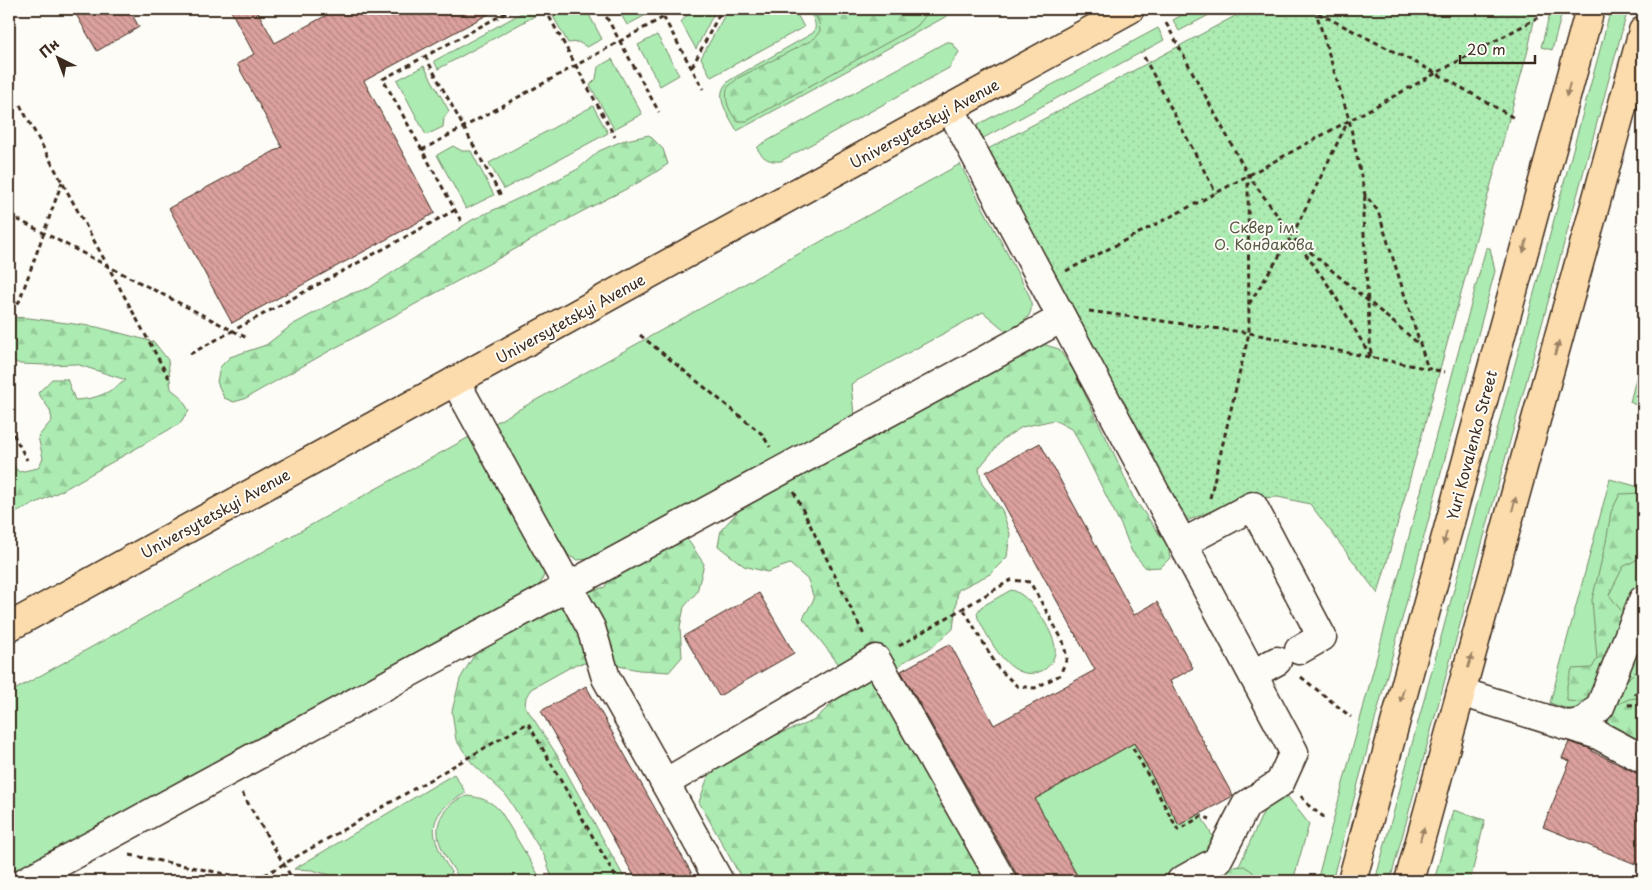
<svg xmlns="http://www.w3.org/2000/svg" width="1652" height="890" font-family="'Playpen Sans',sans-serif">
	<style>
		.green { fill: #acebb2; stroke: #748a68 }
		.forest { fill: url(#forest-firs); stroke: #748a68 }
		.park { fill: url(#park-dots); stroke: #748a68 }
		.building { fill: url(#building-back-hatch); stroke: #3b2a1e }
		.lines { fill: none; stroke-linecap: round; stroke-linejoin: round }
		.minor-casing { stroke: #3b2a1e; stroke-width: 31 }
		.major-casing { stroke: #3b2a1e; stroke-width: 31 }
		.path { stroke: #3b2a1e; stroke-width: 3; stroke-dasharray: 5 4; stroke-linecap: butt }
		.minor { stroke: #fdfcf7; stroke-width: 28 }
		.major { stroke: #fcdcac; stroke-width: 28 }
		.oneway { fill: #9c8365 }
		.labels { text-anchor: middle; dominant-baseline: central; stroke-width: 4; stroke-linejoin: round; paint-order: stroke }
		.street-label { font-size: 15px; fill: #3b2a1e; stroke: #fdfcf7 }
		.park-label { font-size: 15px; fill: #575a43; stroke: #fdfcf7 }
	</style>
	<defs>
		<pattern id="forest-firs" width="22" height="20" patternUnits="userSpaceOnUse" patternTransform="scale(1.25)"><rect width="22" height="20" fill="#acebb2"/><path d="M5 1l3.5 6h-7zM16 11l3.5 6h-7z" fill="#95ca99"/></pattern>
		<pattern id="park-dots" width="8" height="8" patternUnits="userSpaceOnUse" patternTransform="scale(1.25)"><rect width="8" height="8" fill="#acebb2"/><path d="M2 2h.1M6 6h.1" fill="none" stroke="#95ca99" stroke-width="1.8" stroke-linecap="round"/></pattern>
		<pattern id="building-back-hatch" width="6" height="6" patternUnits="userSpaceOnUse" patternTransform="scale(1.25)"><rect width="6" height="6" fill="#dca19e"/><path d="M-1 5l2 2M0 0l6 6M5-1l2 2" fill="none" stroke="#b48380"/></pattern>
	</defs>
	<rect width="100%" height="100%" fill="#fdfcf7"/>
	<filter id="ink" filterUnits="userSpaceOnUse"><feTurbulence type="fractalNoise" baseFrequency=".02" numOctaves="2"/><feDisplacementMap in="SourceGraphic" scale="10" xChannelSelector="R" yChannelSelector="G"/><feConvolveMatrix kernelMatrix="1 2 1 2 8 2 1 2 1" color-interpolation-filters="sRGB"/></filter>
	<g filter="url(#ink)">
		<g class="green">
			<polygon points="529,9 541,9 542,12 438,69 434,61"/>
			<polygon points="549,9 586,9 602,39 587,47 578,42 568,43"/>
			<polygon points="618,9 643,9 646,15 627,25"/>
			<polygon points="684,9 716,9 696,49 681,22 687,15"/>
			<polygon points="728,9 794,9 804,27 711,77 701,58"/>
			<path d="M808,9H941L956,11L737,131C729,115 711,95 730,80L813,33C819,24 812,17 808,9Z"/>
			<polygon points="1193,9 1220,9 1179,31 1173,20"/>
			<polygon points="1551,9 1563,9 1552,50 1541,47"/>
			<polygon points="1611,9 1628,9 1390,881 1375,881"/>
			<polygon points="1158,28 1164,40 976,142 975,129 979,124"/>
			<polygon points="657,35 679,75 660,86 638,45"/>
			<path d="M946,42H951L959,52L949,68L781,161C769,162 763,159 757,148L760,145Z"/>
			<polygon points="612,59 642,114 614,129 590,85 596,79 598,67"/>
			<polygon points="424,66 449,111 444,118 443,127 426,135 397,80"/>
			<polygon points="593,106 608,133 504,189 489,163"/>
			<polygon points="453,146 462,151 471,151 494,195 466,209 437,155"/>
			<path d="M960,164L1029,295C1037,317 1023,322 1007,332L983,312L851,384L854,415L589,559L577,560L569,556L493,424Z"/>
			<polygon points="1486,248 1490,248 1495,271 1332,881 1317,881"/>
			<polygon points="1643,351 1643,409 1630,402"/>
			<polygon points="471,436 545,572 541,583 535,588 19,869 9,870 9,693"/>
			<polygon points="1610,479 1643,488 1643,579 1596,696 1578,709 1568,709 1550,703"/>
			<path d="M1011,590C1029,592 1058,636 1055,653C1053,662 1048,669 1039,672C1009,682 989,639 978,618L977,613L981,607Z"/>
			<polygon points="1643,623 1643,745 1611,703"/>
			<polygon points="1134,743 1179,825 1200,814 1214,839 1207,860 1167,881 1080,881 1035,799"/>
			<path d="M454,774L466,793C416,818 435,844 456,881H352L312,870L294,869Z"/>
			<polygon points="1285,793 1309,824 1293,881 1219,881 1236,873 1267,804"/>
			<path d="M467,796C480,797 492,801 501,812L542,881H461C449,861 427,836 444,812C450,804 457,799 467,796Z"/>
		</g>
		<g class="forest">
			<path d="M812,9H912L923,10L927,14L917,26L747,121H737C728,109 725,102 727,88L738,78L814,39L820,31L819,23Z"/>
			<path d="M649,135L663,149L668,164C636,187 599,201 565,221C459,282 350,338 244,399L234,402L224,398L217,382L220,367L230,357L266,345L292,325L347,295L369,288L472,220L543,187L578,169L599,151L622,141Z"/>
			<path d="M10,317L29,318L97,327L154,342L168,360L171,389L181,397L189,411L179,424L63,490L9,516V461L19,472L38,468L43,458L38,437L52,420L50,410L38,393L52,379H67L75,400C98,399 108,393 126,380L76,364L46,365L20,364L9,359Z"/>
			<polygon points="1042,344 1059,349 1073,370 1117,460 1133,497 1168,546 1170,558 1161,567 1146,568 1132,552 1122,527 1073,430 1054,420 1022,427 1003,439 979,468 982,484 1002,510 1010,534 1007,557 990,574 958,590 953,629 931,648 905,661 884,679 992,881 743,881 699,802 710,771 747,746 813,721 838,698 840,666 803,618 814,599 808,580 790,564 767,572 744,566 718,546 721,530 743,506"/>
			<polygon points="1643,493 1643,556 1623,567 1609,595 1623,613 1643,614 1643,676 1635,672 1624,683 1580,702 1567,701 1567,685 1572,669 1592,668 1597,659 1592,600 1606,542 1611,512 1620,494"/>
			<polygon points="668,529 688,540 704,564 697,592 684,607 680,627 682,657 669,672 639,670 598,662 576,664 531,689 526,697 525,706 557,755 626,881 553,881 545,857 506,795 472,763 456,740 452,711 460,679 479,647 553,594 588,592 605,587 614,570"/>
			<polygon points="1643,697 1643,752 1596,725 1605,710 1629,699"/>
			<polygon points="1453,810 1485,820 1470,881 1434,881"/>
			<polygon points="1244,866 1253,872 1256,881 1207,881 1232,867"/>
		</g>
		<polygon class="park" points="1248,9 1535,9 1536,11 1528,50 1378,594 1310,504 1278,497 1241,499 1184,522 986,150"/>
		<g class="building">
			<polygon points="73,9 129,9 139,27 97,51"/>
			<polygon points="230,9 256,9 275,43 338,9 498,9 364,81 435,213 232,323 169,208 282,147 237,64 254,54"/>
			<polygon points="1040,443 1134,615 1157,602 1193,668 1170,681 1233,796 1179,825 1134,743 1035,799 1080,881 1018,881 1016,873 901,671 950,644 994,725 1095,670 986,472"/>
			<polygon points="759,593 794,653 719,696 684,636"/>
			<polygon points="586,686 696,881 637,881 541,711"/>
			<polygon points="1569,742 1592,749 1592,751 1636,773 1643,775 1643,867 1543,827 1570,761 1562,758"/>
		</g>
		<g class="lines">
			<g class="minor-casing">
				<g id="minor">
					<polyline points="950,108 1294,752 1280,783 1246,805 1217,861 1181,881"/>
					<polyline points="455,381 591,628 606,678 665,783 876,659 1002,881"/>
					<polyline points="1183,543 1253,506 1322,637 1299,650"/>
					<polyline points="1253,674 1277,661"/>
					<polyline points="1461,692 1598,735 1643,759"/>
					<polyline points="1565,725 1577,724 1586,720 1600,707 1643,600"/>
					<polyline points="665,783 719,881"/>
					<polyline points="26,881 1062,318"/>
				</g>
			</g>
			<g class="major-casing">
				<g id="major">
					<polyline points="9,627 1130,9"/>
					<polyline points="1352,881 1590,9"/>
					<polyline points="1409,881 1643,31"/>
				</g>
			</g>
			<g class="path">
				<polyline points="545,9 615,137"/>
				<polyline points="602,9 659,112"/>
				<polyline points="659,9 703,89"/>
				<polyline points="1310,9 1436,73 1514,118"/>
				<polyline points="1315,9 1349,119 1365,195 1378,211 1428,369"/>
				<polyline points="1166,23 1248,175 1331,289 1371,357"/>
				<polyline points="425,56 502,198"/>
				<polyline points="1144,57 1216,193"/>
				<polyline points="692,67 722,9"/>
				<polyline points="20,105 170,380"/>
				<polyline points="422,150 664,17"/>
				<polyline points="1365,196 1363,216 1371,357"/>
				<polyline points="9,215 247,338"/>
				<polyline points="461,221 383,79 513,9"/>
				<polyline points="1296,240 1419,344"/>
				<polyline points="1066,271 1216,193 1541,16"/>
				<polyline points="1249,304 1292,236 1348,121"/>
				<polyline points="9,308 19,302 62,182"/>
				<polyline points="1089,311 1249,333 1445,372"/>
				<polyline points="640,335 762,434 770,447"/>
				<polyline points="190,354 455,210"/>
				<polyline points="9,426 27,460"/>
				<polyline points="794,492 865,637"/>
				<polyline points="1210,498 1249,333 1248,177"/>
				<polyline points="899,646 1011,580 1030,582 1063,641 1067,658 1060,675 1035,688 1017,686 998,668 963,608"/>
				<polyline points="1301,677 1351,717"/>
				<polyline points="1634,694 1643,690"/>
				<polyline points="1628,705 1643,704"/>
				<polyline points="1133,748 1178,830 1202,816 1210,819"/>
				<polyline points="242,793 293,880"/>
				<polyline points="1301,796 1310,807 1324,817"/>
				<polyline points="130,855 256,880 312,879 320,881"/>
				<polyline points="256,880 528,723 618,881"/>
			</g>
			<use href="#minor" class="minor"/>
			<use href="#major" class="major"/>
		</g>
		<defs><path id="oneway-solid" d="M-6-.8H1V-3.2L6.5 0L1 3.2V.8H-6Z" transform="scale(1.25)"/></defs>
		<g class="oneway">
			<use href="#oneway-solid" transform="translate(1568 90) rotate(105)"/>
			<use href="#oneway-solid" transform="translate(1525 246) rotate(105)"/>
			<use href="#oneway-solid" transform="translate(1557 348) rotate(-75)"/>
			<use href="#oneway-solid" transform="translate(1514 504) rotate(-75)"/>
			<use href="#oneway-solid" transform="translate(1445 538) rotate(105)"/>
			<use href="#oneway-solid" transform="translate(1470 661) rotate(-74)"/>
			<use href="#oneway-solid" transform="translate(1402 695) rotate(105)"/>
			<use href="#oneway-solid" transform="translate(1422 834) rotate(-75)"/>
		</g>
	</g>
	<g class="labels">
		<g class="street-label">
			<text transform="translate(924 123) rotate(-29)">Universytetskyi Avenue</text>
			<text transform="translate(570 318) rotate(-29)">Universytetskyi Avenue</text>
			<text transform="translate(1471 445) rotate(-75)">Yuri Kovalenko Street</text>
			<text transform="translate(215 513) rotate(-29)">Universytetskyi Avenue</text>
		</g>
		<g class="park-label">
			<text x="1264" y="226">Сквер ім.<tspan x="1264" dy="17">О. Кондакова</tspan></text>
		</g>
	</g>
	<rect width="1652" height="890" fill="none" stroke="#fdfcf7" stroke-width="30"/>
	<rect x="15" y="15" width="1622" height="860" fill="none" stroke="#3b2a1e" stroke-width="2" filter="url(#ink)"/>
	<g transform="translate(58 58) rotate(318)" stroke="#fdfcf7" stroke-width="4" paint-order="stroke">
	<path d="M0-4L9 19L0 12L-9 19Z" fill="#3b2a1e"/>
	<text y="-8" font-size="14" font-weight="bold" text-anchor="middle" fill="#3b2a1e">Пн</text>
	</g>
	<path d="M1460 55v8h75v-8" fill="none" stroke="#3b2a1e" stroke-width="2.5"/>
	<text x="1467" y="55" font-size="15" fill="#3b2a1e" stroke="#fdfcf7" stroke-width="4" paint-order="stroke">20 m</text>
</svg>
